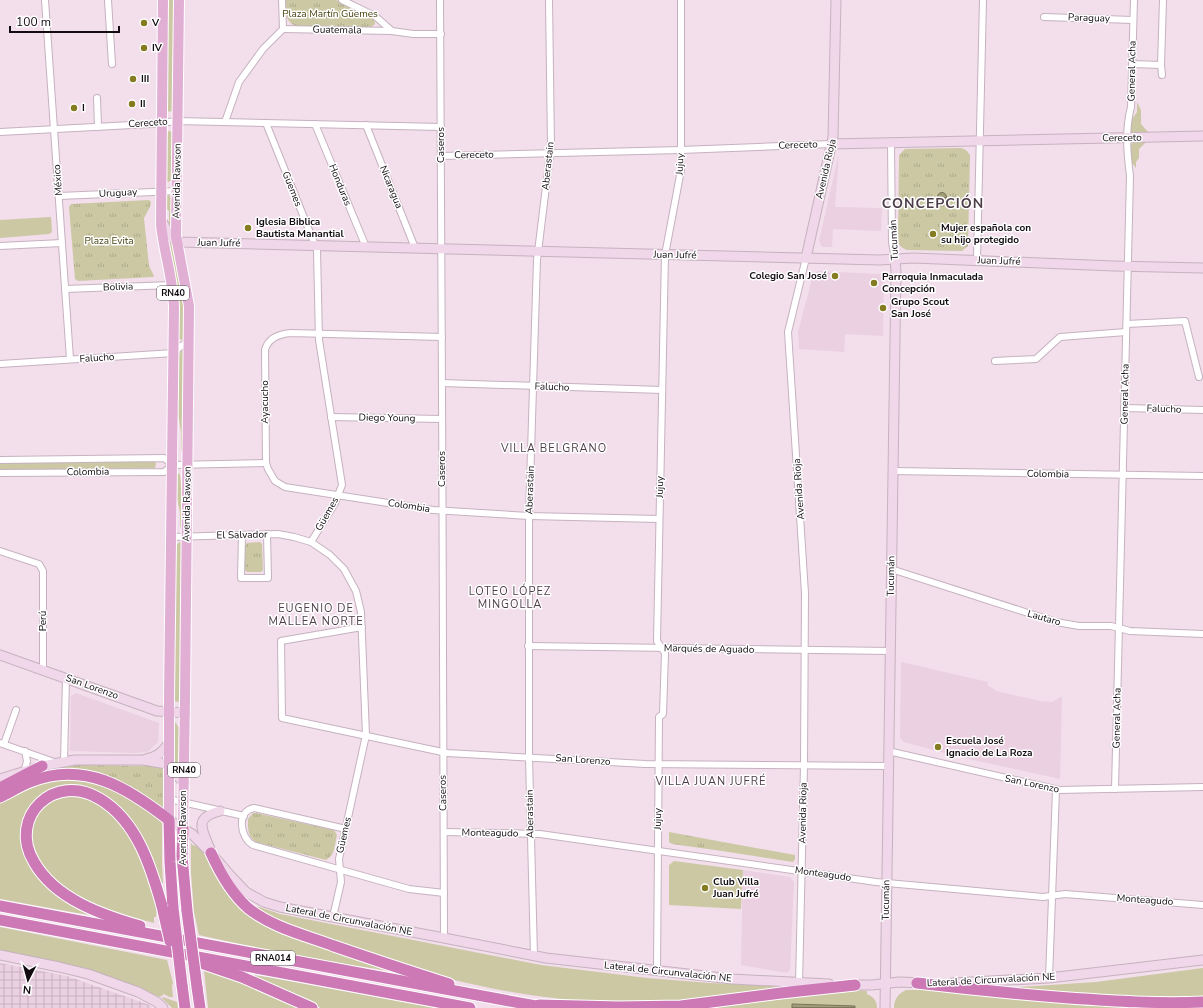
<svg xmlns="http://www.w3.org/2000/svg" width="1203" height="1008" font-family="'Nunito Sans',sans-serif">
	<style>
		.built { fill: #ebd0e2 }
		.industrial { fill: url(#industrial-grid) }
		.grass { fill: #cbc8a3 }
		.park { fill: url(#park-tufts) }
		.water { fill: url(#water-rules); stroke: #777258 }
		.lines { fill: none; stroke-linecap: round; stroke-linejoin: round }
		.street-casing { stroke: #c6b2bf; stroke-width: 8 }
		.secondary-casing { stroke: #c6b2bf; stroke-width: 11 }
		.primary-casing { stroke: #fff; stroke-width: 12 }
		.highway-casing { stroke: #fff; stroke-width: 13 }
		.street { stroke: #fff; stroke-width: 6 }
		.secondary { stroke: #f0d7e9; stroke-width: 9 }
		.primary { stroke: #e0afd3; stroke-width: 10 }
		.highway { stroke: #cc79b6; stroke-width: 11 }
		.highway-bridge-casing { stroke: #fff; stroke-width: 13; stroke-linecap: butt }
		.highway-bridge { stroke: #cc79b6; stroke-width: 11 }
		.poi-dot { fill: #857b21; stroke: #fff; stroke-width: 1.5 }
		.labels { text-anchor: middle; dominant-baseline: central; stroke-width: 3; stroke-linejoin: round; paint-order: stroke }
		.shield { fill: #fff; stroke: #595458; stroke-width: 1 }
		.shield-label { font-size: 9px; font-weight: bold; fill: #120b10 }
		.park-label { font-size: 10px; fill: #453f0d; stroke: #fff }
		.street-label { font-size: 10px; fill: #120b10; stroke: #fff }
		.poi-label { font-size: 10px; font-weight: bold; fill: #120b10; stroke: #fff; text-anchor: start }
		.neighbourhood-label { font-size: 11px; letter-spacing: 1px; fill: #4d3d48; stroke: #fff }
		.district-label { font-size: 14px; font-weight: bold; letter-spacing: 1px; fill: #4d3d48; stroke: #fff }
	</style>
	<defs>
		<pattern id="industrial-grid" width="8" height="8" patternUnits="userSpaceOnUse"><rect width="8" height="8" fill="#ebd0e2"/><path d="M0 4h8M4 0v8" fill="none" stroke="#c8b1c1"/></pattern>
		<pattern id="park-tufts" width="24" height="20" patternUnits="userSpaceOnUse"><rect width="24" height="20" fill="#cbc8a3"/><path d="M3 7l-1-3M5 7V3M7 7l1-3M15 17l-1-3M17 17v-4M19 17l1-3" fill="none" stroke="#adaa8b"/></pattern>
		<pattern id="water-rules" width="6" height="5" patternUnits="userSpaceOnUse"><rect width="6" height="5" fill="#a29e77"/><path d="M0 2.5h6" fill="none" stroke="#837f60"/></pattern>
	</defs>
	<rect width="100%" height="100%" fill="#f3deec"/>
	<g class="built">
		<polygon points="839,155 835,207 882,208 881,231 833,229 832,247 822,247 819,241 838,157"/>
		<polygon points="818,271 880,274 884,278 883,336 845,334 844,352 799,349 798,332 813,275"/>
		<polygon points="901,662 988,682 987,685 997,691 1040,701 1052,702 1062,696 1060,779 955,756 904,742 900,738"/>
		<polygon points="76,693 159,723 158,742 148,752 134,753 70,751 71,696"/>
		<polygon points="743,870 790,877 794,882 790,970 787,973 741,965"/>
	</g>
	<polygon class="industrial" points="0,963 67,976 150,1005 152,1008 0,1008"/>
	<g class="grass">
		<polygon points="167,0 174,0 173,110 170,112 166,110"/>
		<polygon points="1137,102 1141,110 1141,124 1148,132 1130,132 1130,122 1137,112"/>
		<polygon points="170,131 173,133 172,180 168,182 166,181 166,132"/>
		<polygon points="1134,142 1146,142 1139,149 1139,158 1136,162 1136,168 1130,160 1130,145"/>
		<polygon points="168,195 172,197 171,227 169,225 169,211 166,208 165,196"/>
		<polygon points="51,217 52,232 49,234 0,238 0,220"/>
		<polygon points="168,240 173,242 185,308 185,339 183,340 179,339 178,296"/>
		<polygon points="183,348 184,349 183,451 181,451 181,432 178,413 179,355"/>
		<polygon points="155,461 156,464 155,468 0,470 0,463"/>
		<polygon points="178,473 180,475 183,504 181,528 180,526 180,512 177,499 177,475"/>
		<polygon points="180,542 182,543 180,701 177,702 173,700 176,545"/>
		<polygon points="174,722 176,723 180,730 180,771 178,771 174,763"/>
		<path d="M74,777L115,787L162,819V865L163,883H159L133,826L68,786C53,788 43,793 33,805L28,859L99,916L77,913L0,899V801L31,784Z"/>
		<path d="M79,795L97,803L112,815L126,831L137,851L148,875L157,905L156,917H154V923C110,911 48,895 33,846C31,838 30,828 34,820C40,811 47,800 58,797C64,795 72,796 79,795Z"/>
		<polygon points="723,842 795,855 795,859 793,862 722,851"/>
		<polygon points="191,843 194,846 196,845 201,850 238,903 397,972 337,963 248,946 199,935 194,912 191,873"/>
		<polygon points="674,861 743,870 741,909 669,905 669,865"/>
		<path d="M256,906L280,914L541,965L647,978L710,983L782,986L783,988C726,995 669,1004 612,1002C558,1001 503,992 450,979C415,969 379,956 344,944C319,935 274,924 256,906Z"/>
		<polygon points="0,927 167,960 173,983 172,986 173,997 169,997 164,994 160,997 75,966 0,951"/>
		<polygon points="1203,968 1203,996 1138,997 1006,988 1096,982"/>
		<polygon points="204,970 236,980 302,1008 208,1008"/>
		<polygon points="244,974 267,977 435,1008 321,1008"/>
		<path d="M850,990L867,991V994C874,997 877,1001 877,1008H855L854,1006L792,1004V1008H707L728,1004Z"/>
		<path d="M906,990H928L1160,1008H894C894,999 898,994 906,990Z"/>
		<polygon points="163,997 177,1002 178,1008 172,1008 162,998"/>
	</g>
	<g class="park">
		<path d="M286,0H336L374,19L375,24L370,28L296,26C284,21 286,11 286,0Z"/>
		<path d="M961,148L966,150L970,155L968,246L962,251L907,250C902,248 899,246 898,241L899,155L905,149Z"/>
		<polygon points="149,200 151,202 150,207 144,218 149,266 154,276 153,277 78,281 75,279 69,207 71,204"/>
		<polygon points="260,542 262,544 263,570 261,572 247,572 245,570 245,545 247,543"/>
		<path d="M79,765L164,766L165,809L162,810L95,774L15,783C36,774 56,767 79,765Z"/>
		<path d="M253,813H256L334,830L337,835C335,843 335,856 326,860L256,842C247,836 248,828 248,819Z"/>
		<polygon points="669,832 723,842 722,851 672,844 669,842"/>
	</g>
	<g class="water">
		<circle cx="942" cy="197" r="4.5"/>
		<polygon points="792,1004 855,1006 855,1008 792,1008"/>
	</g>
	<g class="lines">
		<g class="street-casing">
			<g id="street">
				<polyline points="45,0 70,359"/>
				<polyline points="108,0 112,64"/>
				<polyline points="342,0 375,16 392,31"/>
				<path d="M440,0C444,313 441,625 444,938"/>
				<polyline points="1044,17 1133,20"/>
				<polyline points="283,29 392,31 413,34 441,34"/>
				<polyline points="1132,64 1161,65"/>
				<polyline points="1162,75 1161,65 1163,0"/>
				<polyline points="97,98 98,127"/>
				<polyline points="225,122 239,82 263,49 283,29 282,0"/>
				<polyline points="266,123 317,250 319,340 342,485 335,503 311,542 330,555 344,569 356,591 361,612 366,735 339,859 341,882 333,917"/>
				<polyline points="315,124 366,247"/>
				<polyline points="366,125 415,248"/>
				<polyline points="0,132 151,124 177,121 441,127"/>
				<polyline points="891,143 892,242 895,259"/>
				<polyline points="441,156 681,150 831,144"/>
				<polyline points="59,196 177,191"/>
				<polyline points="0,246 62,243"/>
				<polyline points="977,260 983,0"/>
				<polyline points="65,289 172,285"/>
				<polyline points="1127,324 1185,321 1199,377"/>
				<path d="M442,337L291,333C279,334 268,338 265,350L266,463L268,469L275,481L285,487L433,510L529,516L659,519"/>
				<polyline points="995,361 1036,359 1060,337 1126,332"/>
				<polyline points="0,364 174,353 181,346 189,341"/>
				<polyline points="442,383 662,390"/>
				<polyline points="1124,408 1203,410"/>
				<polyline points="331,417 442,419"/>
				<polyline points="0,460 164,458 173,465"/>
				<polyline points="893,471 1203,476"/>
				<polyline points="0,473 164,472 173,465 266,463"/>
				<polyline points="242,535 241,578 268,578 267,534"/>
				<polyline points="172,537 278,534 294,537 311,542"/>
				<polyline points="0,551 39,564 43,571 43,670"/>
				<polyline points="891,569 1056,622 1079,626 1111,626 1130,631 1203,634"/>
				<polyline points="362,627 281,641 282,718 447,753 645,764 888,766"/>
				<polyline points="528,646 891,651"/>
				<polyline points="0,743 57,763"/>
				<polyline points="4,744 16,710"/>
				<polyline points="888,751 1059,790 1203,787"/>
				<polyline points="64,762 66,678"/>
				<polyline points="24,773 27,761 25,751"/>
				<path d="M1115,789L1130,176C1127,152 1125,130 1131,107L1134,0"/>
				<polyline points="169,799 244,816"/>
				<path d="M346,829L254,808C236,811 240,838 253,845L409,889L444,893"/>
				<polyline points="444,832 540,834 876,882 1043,897 1065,894 1203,905"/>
				<polyline points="534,956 529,757 529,516 537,260 551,146 549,0"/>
				<polyline points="657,971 659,717 663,714 665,653 657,641 665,255 681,170 681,0"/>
				<polyline points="1049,978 1056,790"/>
				<polyline points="799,983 804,766 805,593 788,332 806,258"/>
			</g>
		</g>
		<g class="secondary-casing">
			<g id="secondary">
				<polyline points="831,144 1203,136"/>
				<polyline points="162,221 168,233 177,242 880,260 913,258 1114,266 1203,268"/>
				<polyline points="806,258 833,137 836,0"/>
				<polyline points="0,655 157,711 185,713"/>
				<path d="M146,759C157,757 164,752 169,742"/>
				<polyline points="0,779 42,766 75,760 143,760 167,764 184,783"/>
				<polyline points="169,820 192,834 211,853 229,874 246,892 264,902 280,907 444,938 546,958 732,979 829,984"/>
				<path d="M210,849C202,829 193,818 220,811"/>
				<polyline points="0,955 59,967 88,974 138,992 157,1002 163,1008"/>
				<polyline points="952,983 1049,978 1203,960"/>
				<polyline points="848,985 872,985 899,982 923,983"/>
				<polyline points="885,1008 896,272 895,259"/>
			</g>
		</g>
		<g class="primary-casing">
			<g id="primary">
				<path d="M163,0L161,225C164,252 173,279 174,307L169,698V820"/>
				<polyline points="179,0 176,236 189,306 185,699 183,828"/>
			</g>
		</g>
		<g class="highway-casing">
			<g id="highway">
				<polyline points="0,788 42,766"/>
				<path d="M0,797C10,792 20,786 30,782C84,760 128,788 169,820L170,862L173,908"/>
				<polyline points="183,828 182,856 187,911"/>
				<path d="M211,853C220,873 231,893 248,908C273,928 305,935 334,946C372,959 411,972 449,984"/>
				<polyline points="0,906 547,1008"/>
				<polyline points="0,920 470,1008"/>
				<path d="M140,926C102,915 55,899 34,862C7,817 55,771 100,799C137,821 151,867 162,906"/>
				<polyline points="204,964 242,977 312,1008"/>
				<path d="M917,983C968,989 1018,994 1069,998C1113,1001 1158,1004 1203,1002"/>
				<polyline points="182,985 185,1008"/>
				<polyline points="197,987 200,1008"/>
				<polyline points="539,1005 619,1007 681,1006 781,993 855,985"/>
			</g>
		</g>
		<use href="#street" class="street"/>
		<use href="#secondary" class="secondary"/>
		<use href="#primary" class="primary"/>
		<use href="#highway" class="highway"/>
		<g class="highway-bridge-casing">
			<g id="highway-bridge">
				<polyline points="162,906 170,941"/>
				<polyline points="173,908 182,985"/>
				<polyline points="187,911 197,987"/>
			</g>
		</g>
		<use href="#highway-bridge" class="highway-bridge"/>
	</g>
	<g class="poi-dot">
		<circle cx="144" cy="23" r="4"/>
		<circle cx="144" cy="48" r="4"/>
		<circle cx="133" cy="79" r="4"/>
		<circle cx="132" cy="104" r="4"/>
		<circle cx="74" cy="108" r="4"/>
		<circle cx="248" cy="228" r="4"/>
		<circle cx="933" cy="234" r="4"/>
		<circle cx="835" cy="276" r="4"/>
		<circle cx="874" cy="283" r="4"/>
		<circle cx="883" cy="308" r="4"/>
		<circle cx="938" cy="747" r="4"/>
		<circle cx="705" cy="888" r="4"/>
	</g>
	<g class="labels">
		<g class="shield">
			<rect x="157" y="286" width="32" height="14" rx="3"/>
			<rect x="168" y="763" width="32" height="14" rx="3"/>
			<rect x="251" y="951" width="44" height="14" rx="3"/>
		</g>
		<g class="shield-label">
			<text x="173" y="293">RN40</text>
			<text x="184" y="770">RN40</text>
			<text x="273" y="958">RNA014</text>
		</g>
		<g class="park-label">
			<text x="330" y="14">Plaza Martín Güemes</text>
			<text x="109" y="241">Plaza Evita</text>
		</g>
		<g class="street-label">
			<text transform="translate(1089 18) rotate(2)">Paraguay</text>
			<text transform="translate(337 30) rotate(1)">Guatemala</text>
			<text transform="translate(1132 71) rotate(-89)">General Acha</text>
			<text transform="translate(148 123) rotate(-4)">Cereceto</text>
			<text transform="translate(1122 138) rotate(-1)">Cereceto</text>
			<text transform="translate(441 145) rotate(-90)">Caseros</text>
			<text transform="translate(798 145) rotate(-2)">Cereceto</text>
			<text transform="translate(474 155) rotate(-1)">Cereceto</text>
			<text transform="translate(680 164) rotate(-87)">Jujuy</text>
			<text transform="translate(548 166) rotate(-84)">Aberastain</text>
			<text transform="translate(826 169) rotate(-77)">Avenida Rioja</text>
			<text transform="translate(58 180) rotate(-94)">México</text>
			<text transform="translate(177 181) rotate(-89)">Avenida Rawson</text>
			<text transform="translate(340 185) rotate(68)">Honduras</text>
			<text transform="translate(391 187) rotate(68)">Nicaragua</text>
			<text transform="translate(292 189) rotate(68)">Güemes</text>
			<text transform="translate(118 193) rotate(-3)">Uruguay</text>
			<text transform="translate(894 240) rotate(-93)">Tucumán</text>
			<text transform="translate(219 243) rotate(1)">Juan Jufré</text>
			<text transform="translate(675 255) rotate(1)">Juan Jufré</text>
			<text transform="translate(999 261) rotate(2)">Juan Jufré</text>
			<text transform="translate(118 287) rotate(-2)">Bolivia</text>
			<text transform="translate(97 358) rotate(-4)">Falucho</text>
			<text transform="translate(552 387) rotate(2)">Falucho</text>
			<text transform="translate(1125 394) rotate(-89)">General Acha</text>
			<text transform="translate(265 402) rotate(-90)">Ayacucho</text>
			<text transform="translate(1164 409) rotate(2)">Falucho</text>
			<text transform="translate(387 418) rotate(1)">Diego Young</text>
			<text transform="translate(442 469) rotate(-90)">Caseros</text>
			<text transform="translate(88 472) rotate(-1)">Colombia</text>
			<text transform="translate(1048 474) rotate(1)">Colombia</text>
			<text transform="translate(660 487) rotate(-89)">Jujuy</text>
			<text transform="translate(799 489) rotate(-94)">Avenida Rioja</text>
			<text transform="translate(530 490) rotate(-88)">Aberastain</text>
			<text transform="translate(187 504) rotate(-89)">Avenida Rawson</text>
			<text transform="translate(409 506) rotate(9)">Colombia</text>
			<text transform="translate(327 514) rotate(-61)">Güemes</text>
			<text transform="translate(242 535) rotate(-1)">El Salvador</text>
			<text transform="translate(891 576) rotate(-89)">Tucumán</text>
			<text transform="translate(1044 618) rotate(16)">Lautaro</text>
			<text transform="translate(43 621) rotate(-90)">Perú</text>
			<text transform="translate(709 649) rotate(1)">Marqués de Aguado</text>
			<text transform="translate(92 687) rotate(20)">San Lorenzo</text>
			<text transform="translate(1117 718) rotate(-89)">General Acha</text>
			<text transform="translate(583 760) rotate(4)">San Lorenzo</text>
			<text transform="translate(1032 784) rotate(12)">San Lorenzo</text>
			<text transform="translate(443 793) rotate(-91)">Caseros</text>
			<text transform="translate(803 813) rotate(-89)">Avenida Rioja</text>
			<text transform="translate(530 814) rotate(-91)">Aberastain</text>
			<text transform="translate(658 819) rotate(-89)">Jujuy</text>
			<text transform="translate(183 828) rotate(-90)">Avenida Rawson</text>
			<text transform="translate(490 833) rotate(1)">Monteagudo</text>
			<text transform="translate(344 835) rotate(-77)">Güemes</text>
			<text transform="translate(823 874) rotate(8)">Monteagudo</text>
			<text transform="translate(886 900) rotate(-89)">Tucumán</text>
			<text transform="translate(1145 900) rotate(4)">Monteagudo</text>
			<text transform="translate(349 920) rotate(11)">Lateral de Circunvalación NE</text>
			<text transform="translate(668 972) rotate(6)">Lateral de Circunvalación NE</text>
			<text transform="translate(991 980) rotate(-3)">Lateral de Circunvalación NE</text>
		</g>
		<g class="poi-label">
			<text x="152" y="23">V</text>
			<text x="152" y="48">IV</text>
			<text x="141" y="79">III</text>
			<text x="140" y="104">II</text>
			<text x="82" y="108">I</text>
			<text x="256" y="222">Iglesia Biblica<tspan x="256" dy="12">Bautista Manantial</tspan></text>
			<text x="941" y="228">Mujer española con<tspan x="941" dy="12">su hijo protegido</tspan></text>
			<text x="827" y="276" text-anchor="end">Colegio San José</text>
			<text x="882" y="277">Parroquia Inmaculada<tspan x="882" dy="12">Concepción</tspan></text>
			<text x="891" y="302">Grupo Scout<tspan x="891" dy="12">San José</tspan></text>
			<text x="946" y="741">Escuela José<tspan x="946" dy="12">Ignacio de La Roza</tspan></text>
			<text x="713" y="882">Club Villa<tspan x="713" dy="12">Juan Jufré</tspan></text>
		</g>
		<g class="neighbourhood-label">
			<text x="554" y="448">VILLA BELGRANO</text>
			<text x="510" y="591">LOTEO LÓPEZ<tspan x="510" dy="13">MINGOLLA</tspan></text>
			<text x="316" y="608">EUGENIO DE<tspan x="316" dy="13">MALLEA NORTE</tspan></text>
			<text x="711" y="781">VILLA JUAN JUFRÉ</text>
		</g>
		<g class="district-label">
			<text x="933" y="203">CONCEPCIÓN</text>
		</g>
	</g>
	<g transform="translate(28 980) rotate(186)" stroke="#ffffff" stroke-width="3" paint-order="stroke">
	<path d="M0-3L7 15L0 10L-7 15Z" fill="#120b10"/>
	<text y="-6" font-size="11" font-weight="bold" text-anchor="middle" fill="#120b10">N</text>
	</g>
	<path d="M10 26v6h109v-6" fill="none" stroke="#120b10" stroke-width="2"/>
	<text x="16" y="26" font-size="12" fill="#120b10" stroke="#ffffff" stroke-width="3" paint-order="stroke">100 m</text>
</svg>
